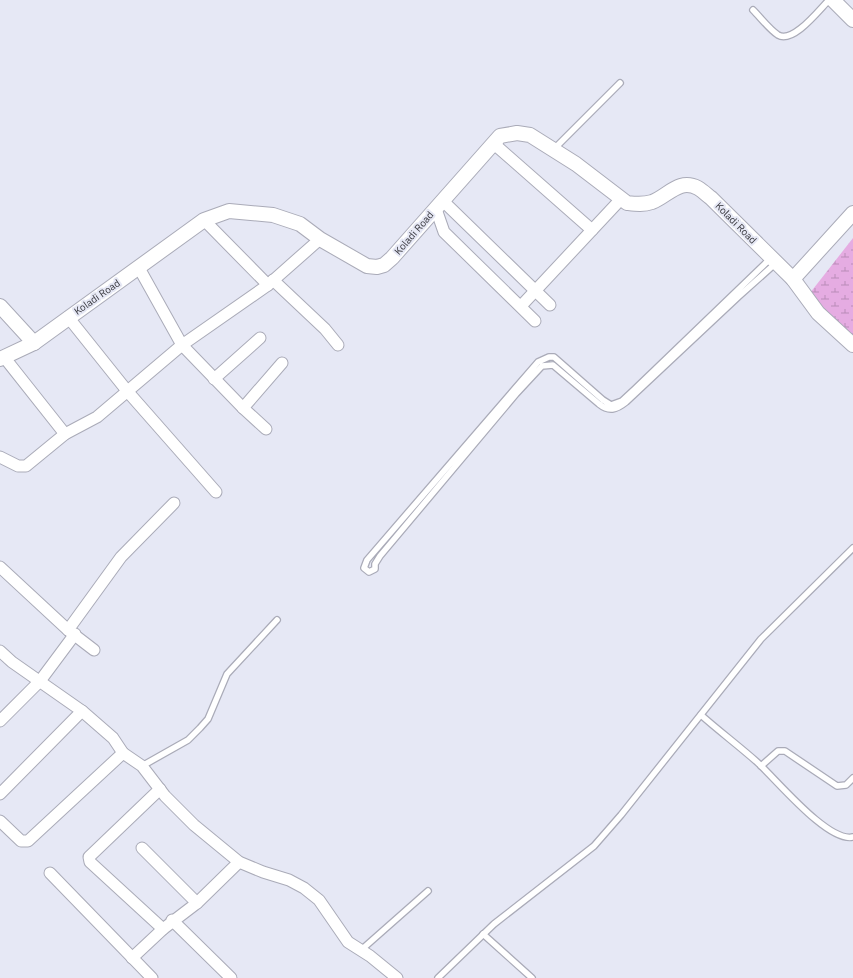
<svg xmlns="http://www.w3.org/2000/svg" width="853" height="978" font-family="'IBM Plex Sans',sans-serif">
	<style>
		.wetland { fill: url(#wetland-marsh) }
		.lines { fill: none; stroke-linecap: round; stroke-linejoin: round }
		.service-casing { stroke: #aaabb8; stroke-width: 8 }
		.minor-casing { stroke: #aaabb8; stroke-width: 13 }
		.tertiary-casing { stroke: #aaabb8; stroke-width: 16 }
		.service { stroke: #fff; stroke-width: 5.5 }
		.minor { stroke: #fff; stroke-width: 11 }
		.tertiary { stroke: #fff; stroke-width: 14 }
		.labels { text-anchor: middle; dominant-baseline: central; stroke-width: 4; stroke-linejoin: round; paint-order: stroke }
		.street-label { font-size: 10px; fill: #37373d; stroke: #e6e8f5 }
	</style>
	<defs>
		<pattern id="wetland-marsh" width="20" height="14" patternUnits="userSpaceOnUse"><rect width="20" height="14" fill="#e5ace2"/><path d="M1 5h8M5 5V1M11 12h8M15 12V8" fill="none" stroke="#ba8db8"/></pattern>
	</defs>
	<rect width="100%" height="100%" fill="#e6e8f5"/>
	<polygon class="wetland" points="853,238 853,341 810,293"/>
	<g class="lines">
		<g class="service-casing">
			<g id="service">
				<path d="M753,10C761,18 769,29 778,35C793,44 819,10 829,0"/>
				<polyline points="554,149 620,83"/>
				<path d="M771,258L635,389L622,401L611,405L603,400L554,357H549L538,362L367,560L364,568L369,572L375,569V564L380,556L516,394L542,366L553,365L599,404C609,412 616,410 626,402L738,297L776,263"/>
				<path d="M701,715C719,731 739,746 757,762C776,779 828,843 853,837"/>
				<polyline points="142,766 188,740 200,728 208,719 227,674 277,620"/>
				<polyline points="761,766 778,751 785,751 837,786 846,785 853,778"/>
				<polyline points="483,934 532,978"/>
				<polyline points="360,951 428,891"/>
				<polyline points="438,978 494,924 594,846 621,815 761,639 853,548"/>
			</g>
		</g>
		<g class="minor-casing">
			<g id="minor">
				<polyline points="493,143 592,230"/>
				<polyline points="443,201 550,305"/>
				<polyline points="436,209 444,232 535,321"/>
				<polyline points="204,220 268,285"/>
				<polyline points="139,268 182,345 243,408 266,429"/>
				<polyline points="273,280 325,329 338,345"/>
				<polyline points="521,306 621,199"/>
				<polyline points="68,317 128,392 216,492"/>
				<polyline points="4,357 65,434"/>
				<polyline points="214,379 260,338"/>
				<polyline points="243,408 282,363"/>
				<polyline points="0,457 18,466 26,466 65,434 97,417 182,345 268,285 320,239"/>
				<polyline points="0,567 68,630 94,650"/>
				<polyline points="68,630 121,557 174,503"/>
				<polyline points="0,651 12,662 82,711 0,794"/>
				<polyline points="82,711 113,738 123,753 142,766 165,796 194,825 239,862 263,872 289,880 304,888 319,900 348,942 370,956 397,978"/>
				<polyline points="0,721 40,681 75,634"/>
				<polyline points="160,789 89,857 90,862 163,929"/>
				<polyline points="0,821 21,841 28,841 123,753"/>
				<polyline points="142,848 197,903"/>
				<polyline points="50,873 152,978"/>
				<polyline points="172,920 231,978"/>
				<polyline points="132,958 163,929 197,903 239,862"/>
			</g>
		</g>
		<g class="tertiary-casing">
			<g id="tertiary">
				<polyline points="833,0 853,20"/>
				<polyline points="793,279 853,213"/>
				<polyline points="0,306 34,343"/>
				<path d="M0,359L34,343L204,220L229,211L273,215L300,224L320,239L367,266L377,267L384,265L392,258L500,136L517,133L530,135L576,164L627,203C636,204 643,205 652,202C668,196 679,178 698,188C703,191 707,195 711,198L793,279L818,313L853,345"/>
			</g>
		</g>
		<use href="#service" class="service"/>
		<use href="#minor" class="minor"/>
		<use href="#tertiary" class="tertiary"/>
	</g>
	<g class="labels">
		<g class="street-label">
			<text transform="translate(736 223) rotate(45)">Koladi Road</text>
			<text transform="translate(414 233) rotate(-49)">Koladi Road</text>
			<text transform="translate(97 297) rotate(-35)">Koladi Road</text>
		</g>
	</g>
</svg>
